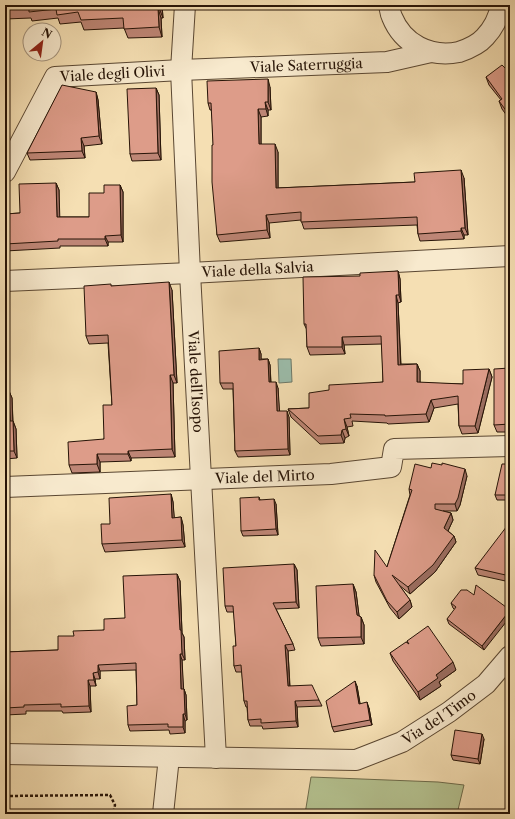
<svg xmlns="http://www.w3.org/2000/svg" width="515" height="819" font-family="'Libre Caslon Text',serif">
	<style>
		.green { fill: #b5c391; stroke: #6e6c4c }
		.water { fill: #9cbdab; stroke: #6d7969 }
		.lines { fill: none; stroke-linecap: round; stroke-linejoin: round }
		.minor-casing { stroke: #5a4732; stroke-width: 22 }
		.path { stroke: #271407; stroke-width: 2.5; stroke-dasharray: 3 2; stroke-linecap: butt }
		.minor { stroke: #f8eace; stroke-width: 20 }
		.wall { fill: #be8676; stroke: #271407 }
		.shaded-wall { fill: #9b6d60; stroke: #271407 }
		.building { fill: #dd9c89; stroke: #271407 }
		.labels { text-anchor: middle; dominant-baseline: central; stroke-width: 4; stroke-linejoin: round; paint-order: stroke }
		.street-label { font-size: 14px; fill: #271407; stroke: #f8eace }
	</style>
	<rect width="100%" height="100%" fill="#f5dfb3"/>
	<filter id="stains"><feTurbulence type="fractalNoise" baseFrequency=".005" numOctaves="4"/><feColorMatrix values="0 0 0 0 .2 0 0 0 0 .09 0 0 0 0 .02 0 0 0 .5 -.17"/></filter>
	<radialGradient id="worn" r=".72"><stop offset=".6" stop-color="#630" stop-opacity="0"/><stop offset="1" stop-color="#630" stop-opacity=".3"/></radialGradient>
	<polygon class="green" points="311,777 438,782 464,785 457,814 305,814"/>
	<polygon class="water" points="278,359 291,359 292,382 279,383"/>
	<g class="lines">
		<g class="minor-casing">
			<g id="minor">
				<path id="s1" d="M185,5L181,70L190,273L216,758"/>
				<path d="M389,5C390,9 390,13 392,17C403,44 430,58 459,52C468,49 478,45 485,37C495,26 497,19 502,5"/>
				<path id="s2" d="M5,172L55,77L181,70L387,62L431,52"/>
				<path id="s3" d="M5,281L190,273L510,256"/>
				<path id="s4" d="M5,487L331,474L391,467L394,449L510,446"/>
				<path id="s5" d="M5,754L356,760L402,742L449,712L486,684L510,656"/>
				<polyline points="163,814 169,757"/>
			</g>
		</g>
		<polyline class="path" points="5,796 110,795 115,805 113,814"/>
		<use href="#minor" class="minor"/>
	</g>
	<g class="wall">
		<polygon points="5,5 162,5 163,18 161,18 162,37 128,38 124,28 84,30 81,22 60,24 58,18 32,21 31,18 5,19"/>
		<polygon points="510,64 510,120 502,109 499,101 501,100 489,85 486,77 505,68"/>
		<polygon points="270,87 271,110 268,110 268,116 261,117 261,144 278,152 278,188 415,182 464,178 468,235 464,235 464,239 420,241 418,234 417,225 304,229 301,220 269,223 270,238 220,242 217,235 212,110 210,110 208,103"/>
		<polygon points="156,88 159,95 161,160 132,161 130,154"/>
		<polygon points="96,92 98,100 102,144 84,146 85,158 30,160 27,153"/>
		<polygon points="56,183 59,190 59,217 89,217 104,193 120,185 123,192 123,242 108,242 108,246 60,246 60,248 5,251 5,214 20,213"/>
		<polygon points="398,271 400,279 401,302 398,303 401,364 417,364 420,371 420,383 463,384 489,369 492,377 478,433 462,434 459,426 458,404 434,408 429,422 388,424 387,423 352,421 353,426 347,427 349,436 345,438 344,443 320,444 291,417 288,409 309,408 329,390 383,382 382,344 344,345 345,354 310,355 307,347 307,330 304,324 360,276"/>
		<polygon points="111,286 172,290 177,383 173,383 175,457 131,458 131,461 100,462 100,472 72,473 69,465 104,439 112,405 108,343 89,344 86,336"/>
		<polygon points="259,348 261,354 261,359 268,359 270,365 271,382 278,388 279,411 289,417 290,455 238,457 235,451 233,389 223,389 220,383"/>
		<polygon points="510,368 510,432 497,432 494,425"/>
		<polygon points="5,391 9,391 12,398 13,421 16,429 17,458 5,459"/>
		<polygon points="510,464 510,500 497,500 495,495"/>
		<polygon points="431,468 467,476 460,505 457,511 443,511 451,513 453,520 448,531 454,536 456,542 435,572 410,594 399,585 410,600 412,607 399,619 390,608 376,582 374,575 387,567 410,495 409,489"/>
		<polygon points="171,494 173,502 174,518 181,517 183,525 185,547 105,552 102,544 110,524"/>
		<polygon points="259,497 260,500 276,504 278,535 243,536 241,531"/>
		<polygon points="510,527 510,582 478,575 475,568"/>
		<polygon points="294,564 297,570 299,608 276,609 293,644 295,650 288,651 290,686 319,700 322,706 297,707 298,727 263,729 262,726 250,726 248,720 247,707 246,707 244,701 242,672 236,672 234,666 236,646 234,612 227,612 225,606"/>
		<polygon points="177,574 180,581 182,633 184,637 185,660 182,660 183,689 184,689 186,695 187,720 185,721 185,733 170,734 169,730 130,731 128,725 137,705 136,670 100,671 100,679 95,679 96,686 90,686 91,712 63,713 62,711 26,711 26,714 5,715 5,652 58,650 74,636 104,630 125,618"/>
		<polygon points="353,584 356,592 359,616 361,617 364,625 364,644 321,646 318,638"/>
		<polygon points="467,590 484,650 449,624 447,619 455,610 453,608 451,603"/>
		<polygon points="407,641 456,670 439,682 441,686 420,700 393,661 390,653 408,644"/>
		<polygon points="357,686 360,704 369,708 372,725 334,732 332,727"/>
		<polygon points="484,739 480,764 453,760 451,755"/>
	</g>
	<g class="shaded-wall">
		<polygon points="159,5 162,5 163,18 159,8"/>
		<polygon points="158,8 161,18 162,37 159,27"/>
		<polygon points="268,79 270,87 271,110 268,102"/>
		<polygon points="156,88 159,95 161,160 158,153"/>
		<polygon points="96,92 98,100 102,144 99,136"/>
		<polygon points="265,102 268,110 268,116 266,109"/>
		<polygon points="258,109 261,117 261,152 259,144"/>
		<polygon points="81,138 84,146 85,158 82,151"/>
		<polygon points="275,144 278,152 278,195 276,188"/>
		<polygon points="461,170 464,178 468,235 465,228"/>
		<polygon points="56,183 59,190 60,224 57,217"/>
		<polygon points="120,185 123,192 123,242 121,235"/>
		<polygon points="266,215 269,223 270,238 267,230"/>
		<polygon points="461,228 464,235 464,239 461,231"/>
		<polygon points="105,236 108,242 108,246 105,239"/>
		<polygon points="398,271 400,279 401,302 399,295"/>
		<polygon points="169,282 172,290 177,383 174,375"/>
		<polygon points="396,295 398,303 401,372 398,365"/>
		<polygon points="342,337 344,345 345,354 342,347"/>
		<polygon points="259,348 261,354 261,366 259,360"/>
		<polygon points="268,359 270,365 271,389 269,382"/>
		<polygon points="417,364 420,371 420,390 417,382"/>
		<polygon points="489,369 492,377 478,433 475,426"/>
		<polygon points="170,375 173,383 175,457 172,449"/>
		<polygon points="276,382 278,388 280,417 277,411"/>
		<polygon points="9,391 12,398 13,429 10,421"/>
		<polygon points="431,400 434,408 429,422 426,414"/>
		<polygon points="287,411 289,417 290,455 288,449"/>
		<polygon points="344,419 347,427 349,436 346,429"/>
		<polygon points="13,421 16,429 17,458 14,451"/>
		<polygon points="342,430 345,438 344,443 341,435"/>
		<polygon points="128,451 131,458 131,461 128,454"/>
		<polygon points="97,454 100,462 100,472 97,464"/>
		<polygon points="465,469 467,476 460,505 457,511 455,504"/>
		<polygon points="171,494 173,502 175,526 172,518"/>
		<polygon points="274,499 276,504 278,535 276,529"/>
		<polygon points="451,513 453,520 446,535 444,528"/>
		<polygon points="181,517 183,525 185,547 182,540"/>
		<polygon points="454,536 456,542 435,572 410,594 408,587"/>
		<polygon points="294,564 297,570 299,608 296,602"/>
		<polygon points="177,574 180,581 182,633 184,637 185,660 182,654 180,630"/>
		<polygon points="353,584 356,592 360,623 357,615"/>
		<polygon points="410,600 412,607 399,619 397,612"/>
		<polygon points="510,610 510,617 484,650 482,646"/>
		<polygon points="361,617 364,625 364,644 361,637"/>
		<polygon points="285,645 288,651 290,693 288,686"/>
		<polygon points="180,654 182,660 184,695 181,689"/>
		<polygon points="453,662 456,670 439,682 441,686 420,700 418,692 436,675"/>
		<polygon points="98,665 100,671 100,679 98,672"/>
		<polygon points="93,673 95,679 96,686 94,680"/>
		<polygon points="88,680 90,686 91,712 89,706"/>
		<polygon points="355,681 357,686 361,709 359,704"/>
		<polygon points="184,689 186,695 187,720 185,714"/>
		<polygon points="295,701 297,707 298,727 296,721"/>
		<polygon points="367,702 369,708 372,725 370,720"/>
		<polygon points="183,714 185,721 185,733 183,727"/>
		<polygon points="482,734 484,739 480,764 478,759"/>
	</g>
	<g class="building">
		<polygon points="5,5 159,5 159,8 158,8 159,27 124,29 123,18 81,20 78,12 57,15 56,9 29,12 29,9 5,9"/>
		<polygon points="510,64 510,116 499,101 502,99 486,77 502,65 505,68"/>
		<polygon points="268,79 268,102 265,102 266,109 258,109 259,144 275,144 276,188 415,182 414,173 461,170 465,228 461,228 461,231 418,234 417,217 301,222 301,212 266,215 267,230 217,235 212,182 212,145 213,145 211,103 208,103 207,81"/>
		<polygon points="62,85 96,92 99,136 81,138 82,151 27,153"/>
		<polygon points="156,88 158,153 130,154 127,89"/>
		<polygon points="56,183 57,217 89,217 89,193 104,193 104,185 120,185 121,235 105,236 105,239 58,239 58,241 5,244 5,214 20,213 19,184"/>
		<polygon points="398,271 399,295 396,295 398,365 417,364 417,382 463,384 463,370 489,369 475,426 459,426 458,396 431,400 426,414 385,416 385,415 350,414 351,418 344,419 346,429 342,430 341,435 318,436 288,409 309,408 309,393 329,390 329,385 383,382 381,336 342,337 342,347 307,347 306,324 304,324 303,277 360,276 360,273"/>
		<polygon points="169,282 174,375 170,375 172,449 128,451 128,454 97,454 97,464 69,465 68,442 104,439 103,405 112,405 108,335 86,336 84,286 111,284 111,286"/>
		<polygon points="259,348 259,360 268,359 269,382 276,382 277,411 287,411 288,449 235,451 233,383 220,383 219,351"/>
		<polygon points="510,368 510,424 494,425 494,369"/>
		<polygon points="5,391 9,391 10,421 13,421 14,451 5,451"/>
		<polygon points="432,463 442,465 442,463 465,469 458,498 455,504 435,504 435,509 451,513 444,528 454,536 433,565 408,587 392,575 410,600 397,612 387,601 374,575 375,550 387,567 412,490 409,489 415,464 431,468"/>
		<polygon points="502,464 510,464 510,495 495,495"/>
		<polygon points="171,494 172,518 181,517 182,540 102,544 101,524 110,524 109,498"/>
		<polygon points="259,497 259,500 274,499 276,529 241,531 240,498"/>
		<polygon points="507,526 510,527 510,576 475,568"/>
		<polygon points="294,564 296,602 273,603 293,644 285,645 288,686 312,685 319,700 295,701 296,721 261,723 261,719 248,720 247,701 244,701 241,665 234,666 233,646 236,646 233,606 225,606 223,568"/>
		<polygon points="177,574 180,630 181,630 182,654 180,654 181,689 184,689 185,714 183,714 183,727 168,727 168,724 128,725 127,706 137,705 136,663 98,665 98,672 93,673 94,680 88,680 89,706 61,707 61,704 24,705 24,707 5,708 5,652 58,650 58,636 74,636 73,631 104,630 104,619 125,618 123,576"/>
		<polygon points="353,584 357,615 361,617 361,637 318,638 316,586"/>
		<polygon points="476,585 510,610 482,646 447,619 456,607 451,603 461,590 467,590 474,595"/>
		<polygon points="428,626 453,662 436,675 438,678 418,692 390,653 406,642 409,644 407,641"/>
		<polygon points="355,681 359,704 367,702 370,720 332,727 326,701"/>
		<polygon points="455,730 482,734 478,759 451,755"/>
	</g>
	<g class="labels">
		<g class="street-label">
			<text stroke="none"><textPath href="#s2" startOffset="359">Viale Saterruggia</textPath></text>
			<text stroke="none"><textPath href="#s2" startOffset="165">Viale degli Olivi</textPath></text>
			<text stroke="none"><textPath href="#s3" startOffset="253">Viale della Salvia</textPath></text>
			<text stroke="none"><textPath href="#s1" startOffset="377">Viale dell'Isopo</textPath></text>
			<text stroke="none"><textPath href="#s4" startOffset="260">Viale del Mirto</textPath></text>
			<text stroke="none"><textPath href="#s5" startOffset="445">Via del Timo</textPath></text>
		</g>
	</g>
	<rect width="515" height="819" fill="none" stroke="#f5dfb3" stroke-width="20"/>
	<rect x="6" y="6" width="503" height="807" fill="none" stroke="#271407" stroke-width="2"/>
	<rect x="10" y="10" width="495" height="799" fill="none" stroke="#271407"/>
	<g transform="translate(42 42) rotate(29)"><circle r="19" fill="#f8eace" stroke="#a4947e"/>
	<path d="M0-3L7 15L0 10L-7 15Z" fill="#8f2418"/>
	<text y="-6" font-size="11" font-weight="bold" text-anchor="middle" fill="#271407">N</text>
	</g>
	<rect width="100%" height="100%" filter="url(#stains)"/>
	<rect width="100%" height="100%" fill="url(#worn)"/>
</svg>
